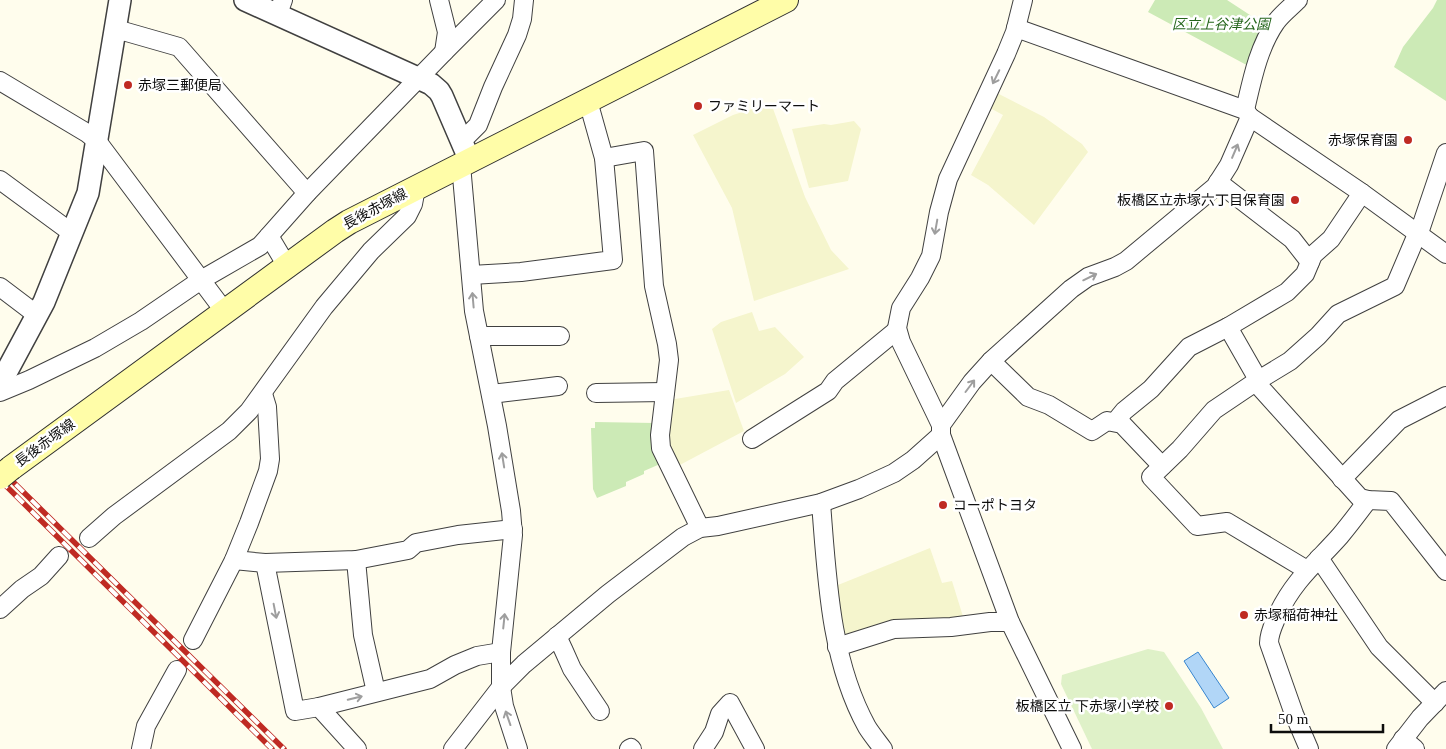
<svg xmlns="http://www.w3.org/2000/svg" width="1446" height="749" font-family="'Times New Roman','Noto Sans JP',serif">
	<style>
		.farmland { fill: #f5f5cd }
		.green { fill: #cceab6 }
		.pitch { fill: #dff1c8 }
		.water { fill: #b1d6f7; stroke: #3785cf }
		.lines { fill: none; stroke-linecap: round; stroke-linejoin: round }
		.minor-casing { stroke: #404040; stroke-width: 20 }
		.tertiary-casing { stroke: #404040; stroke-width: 24 }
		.secondary-casing { stroke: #2f2f2f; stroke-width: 26 }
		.minor { stroke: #fff; stroke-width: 18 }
		.tertiary { stroke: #fff; stroke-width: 21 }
		.secondary { stroke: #fffda8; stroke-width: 24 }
		.rail-casing { stroke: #bf2a23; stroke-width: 5.5 }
		.rail { stroke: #fff; stroke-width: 4; stroke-dasharray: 11; stroke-linecap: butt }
		.secondary-bridge-casing { stroke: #2f2f2f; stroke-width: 26; stroke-linecap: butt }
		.secondary-bridge { stroke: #fffda8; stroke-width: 24 }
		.oneway { stroke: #9e9e9e }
		.poi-dot { fill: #bf2a23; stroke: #fff; stroke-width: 2 }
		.labels { text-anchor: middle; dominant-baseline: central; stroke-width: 5; stroke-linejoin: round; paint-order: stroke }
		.park-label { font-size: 14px; font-style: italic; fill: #25661c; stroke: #fff }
		.poi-label { font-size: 14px; fill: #0d0d0d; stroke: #fff; text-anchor: start }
		.street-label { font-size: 14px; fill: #0d0d0d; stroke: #fff }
	</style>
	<rect width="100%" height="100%" fill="#fffded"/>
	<g class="farmland">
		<polygon points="997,93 1044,117 1082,144 1088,152 1034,225 988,185 971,175 1003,115 990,108"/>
		<polygon points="771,103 805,197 831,250 849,269 754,301 732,208 693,135 733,115"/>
		<polygon points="854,121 861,129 848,181 809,188 792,129 824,124 831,125"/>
		<polygon points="752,312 759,331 775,327 804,357 785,374 736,403 712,329 721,322"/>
		<polygon points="729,390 744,431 676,467 663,439 669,400"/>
		<polygon points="930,548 942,583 952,581 965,623 846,640 840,635 833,587"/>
	</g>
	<g class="green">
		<polygon points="1155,0 1227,0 1253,17 1247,25 1266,38 1254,69 1148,12"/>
		<polygon points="1437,0 1446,0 1446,101 1394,67 1403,47 1433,8"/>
		<polygon points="595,422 655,423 660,464 644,471 644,474 626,482 626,486 597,498 593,489 591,428 595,428"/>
	</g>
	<polygon class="pitch" points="1148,649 1164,652 1201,708 1223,749 1092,749 1061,684 1062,675"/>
	<polygon class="water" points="1198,652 1229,698 1214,708 1184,661"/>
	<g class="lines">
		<g class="minor-casing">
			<g id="minor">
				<polyline points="439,0 447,32 444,52"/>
				<polyline points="1023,0 1015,32 1006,54 948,179 939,212 931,256 920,278 901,308 897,328 901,342 941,425 941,435 1010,622 1072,749"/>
				<polyline points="278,14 283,0"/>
				<polyline points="1016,28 1245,110 1250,117 1362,193 1446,254"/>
				<polyline points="116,29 179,47 307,193"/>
				<polyline points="0,81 87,133 97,141 225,312"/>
				<path d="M1245,110C1252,80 1258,48 1276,22C1282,14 1291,7 1298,0"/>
				<polyline points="462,141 478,125 493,87 517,35 522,19 524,0"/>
				<polyline points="604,158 644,151 654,286 667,344 669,360 660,435 661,448 700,528"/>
				<polyline points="461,165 474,311 497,426 511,511 513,535 501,652 501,687 504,706 518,749"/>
				<polyline points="0,180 72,233"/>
				<polyline points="1218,182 1292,239 1310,262"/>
				<polyline points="269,236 287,266"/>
				<polyline points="471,275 521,272 613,260 604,158 588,101"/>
				<polyline points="0,287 37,315"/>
				<polyline points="1228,327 1256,376 1258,385 1360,498 1368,500 1391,501 1446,571"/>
				<polyline points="479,336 560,336"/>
				<polyline points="991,361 1028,397 1049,405 1092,431 1107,421 1122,424 1162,466"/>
				<polyline points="0,392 29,380 95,348 141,321 201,280 260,246 307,193 444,52 496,0"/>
				<polyline points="596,393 665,392"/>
				<polyline points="491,394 558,386"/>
				<polyline points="1115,422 1124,411 1151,389 1189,347 1228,327 1287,292 1305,274 1313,255 1331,239 1362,193"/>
				<polyline points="941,425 972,382 991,361 1071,289 1088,277 1115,267 1126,261 1215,187 1229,165 1250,117"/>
				<polyline points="752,439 828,391 835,381 897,330"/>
				<polyline points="1342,479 1399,420 1446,396"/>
				<path d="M821,503C827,578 830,660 867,727C872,735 878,742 883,749"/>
				<polyline points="89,538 114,516 229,431 249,411 324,307 371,251 407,216 413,204 416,188"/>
				<polyline points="1319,558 1379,647 1435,703"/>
				<polyline points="234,560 265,563 356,560 408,550 416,543 458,535 513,529"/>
				<polyline points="356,560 363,635 376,692"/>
				<polyline points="265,563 295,711 319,707 430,679 455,665 477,656 501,652"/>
				<polyline points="1307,570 1227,522 1197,526 1151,477 1180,449 1214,410 1257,381 1290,361 1318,336 1338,314 1395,286 1415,239 1419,233 1446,153"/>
				<polyline points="0,609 22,589 41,576 59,556"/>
				<polyline points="557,636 564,651 572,669 600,711"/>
				<polyline points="193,640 234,560 249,523 268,471 270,459 267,407 263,394"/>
				<polyline points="837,647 894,629 951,627 990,622 1010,622"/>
				<polyline points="319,707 357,749"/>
				<polyline points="1403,739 1415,749"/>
				<polyline points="141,749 146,726 177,670"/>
				<polyline points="453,749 501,687 524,664 608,594 683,537 700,528 718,526 821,503 859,489 894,473 913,460 941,435"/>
				<polyline points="629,749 631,748 632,749"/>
				<polyline points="703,749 714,732 720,714 730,703 755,749"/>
				<path d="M1309,749L1294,714L1269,643C1269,632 1274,624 1278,614C1294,580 1316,563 1340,536C1350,524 1359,512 1368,500"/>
				<polyline points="1396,749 1420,718 1446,691"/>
			</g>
		</g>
		<g class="tertiary-casing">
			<g id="tertiary">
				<polyline points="245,0 431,84 439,91 442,96 470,161"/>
				<polyline points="0,384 44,302 88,193 120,0"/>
			</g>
		</g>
		<g class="secondary-casing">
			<polyline id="secondary" points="11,468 335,231 349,222 786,0"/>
		</g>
		<use href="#minor" class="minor"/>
		<use href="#tertiary" class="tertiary"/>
		<use href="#secondary" class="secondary"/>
		<g class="rail-casing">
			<g id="rail">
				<polyline points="0,469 284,749"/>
				<polyline points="0,480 272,749"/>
			</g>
		</g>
		<use href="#rail" class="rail"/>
		<g class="secondary-bridge-casing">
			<polyline id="secondary-bridge" points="0,477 11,468"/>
		</g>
		<use href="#secondary-bridge" class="secondary-bridge"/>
	</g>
	<defs><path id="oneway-shaft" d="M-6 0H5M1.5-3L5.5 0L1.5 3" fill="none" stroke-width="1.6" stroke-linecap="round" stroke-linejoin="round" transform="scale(1.25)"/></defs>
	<g class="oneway">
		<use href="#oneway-shaft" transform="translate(996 77) rotate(116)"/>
		<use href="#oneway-shaft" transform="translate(1235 151) rotate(-67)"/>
		<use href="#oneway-shaft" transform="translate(936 227) rotate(100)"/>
		<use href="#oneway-shaft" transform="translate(1090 277) rotate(-26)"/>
		<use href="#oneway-shaft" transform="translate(473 300) rotate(-95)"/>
		<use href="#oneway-shaft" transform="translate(970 386) rotate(-53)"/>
		<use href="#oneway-shaft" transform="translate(503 460) rotate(-99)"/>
		<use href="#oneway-shaft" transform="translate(275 611) rotate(79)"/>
		<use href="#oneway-shaft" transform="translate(504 621) rotate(-84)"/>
		<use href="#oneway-shaft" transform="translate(355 698) rotate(-14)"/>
		<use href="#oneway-shaft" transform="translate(508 718) rotate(-109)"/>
	</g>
	<g class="poi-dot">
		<circle cx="128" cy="85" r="5"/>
		<circle cx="698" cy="106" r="5"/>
		<circle cx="1408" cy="140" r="5"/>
		<circle cx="1295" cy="200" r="5"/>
		<circle cx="943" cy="505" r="5"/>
		<circle cx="1244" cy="615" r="5"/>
		<circle cx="1169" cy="706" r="5"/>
	</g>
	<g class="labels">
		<g class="park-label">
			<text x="1221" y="24">区立上谷津公園</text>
		</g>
		<g class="poi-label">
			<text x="138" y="85">赤塚三郵便局</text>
			<text x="708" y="106">ファミリーマート</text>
			<text x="1398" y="140" text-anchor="end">赤塚保育園</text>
			<text x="1285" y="200" text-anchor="end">板橋区立赤塚六丁目保育園</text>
			<text x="953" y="505">コーポトヨタ</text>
			<text x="1254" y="615">赤塚稲荷神社</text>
			<text x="1159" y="706" text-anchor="end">板橋区立 下赤塚小学校</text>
		</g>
		<g class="street-label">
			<text transform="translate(375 209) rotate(-28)">長後赤塚線</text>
			<text transform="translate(45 443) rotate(-36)">長後赤塚線</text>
		</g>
	</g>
	<path d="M1271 724v8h112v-8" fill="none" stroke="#0d0d0d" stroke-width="2.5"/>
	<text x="1278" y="724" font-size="15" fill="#0d0d0d" stroke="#ffffff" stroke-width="4" paint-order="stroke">50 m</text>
</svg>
